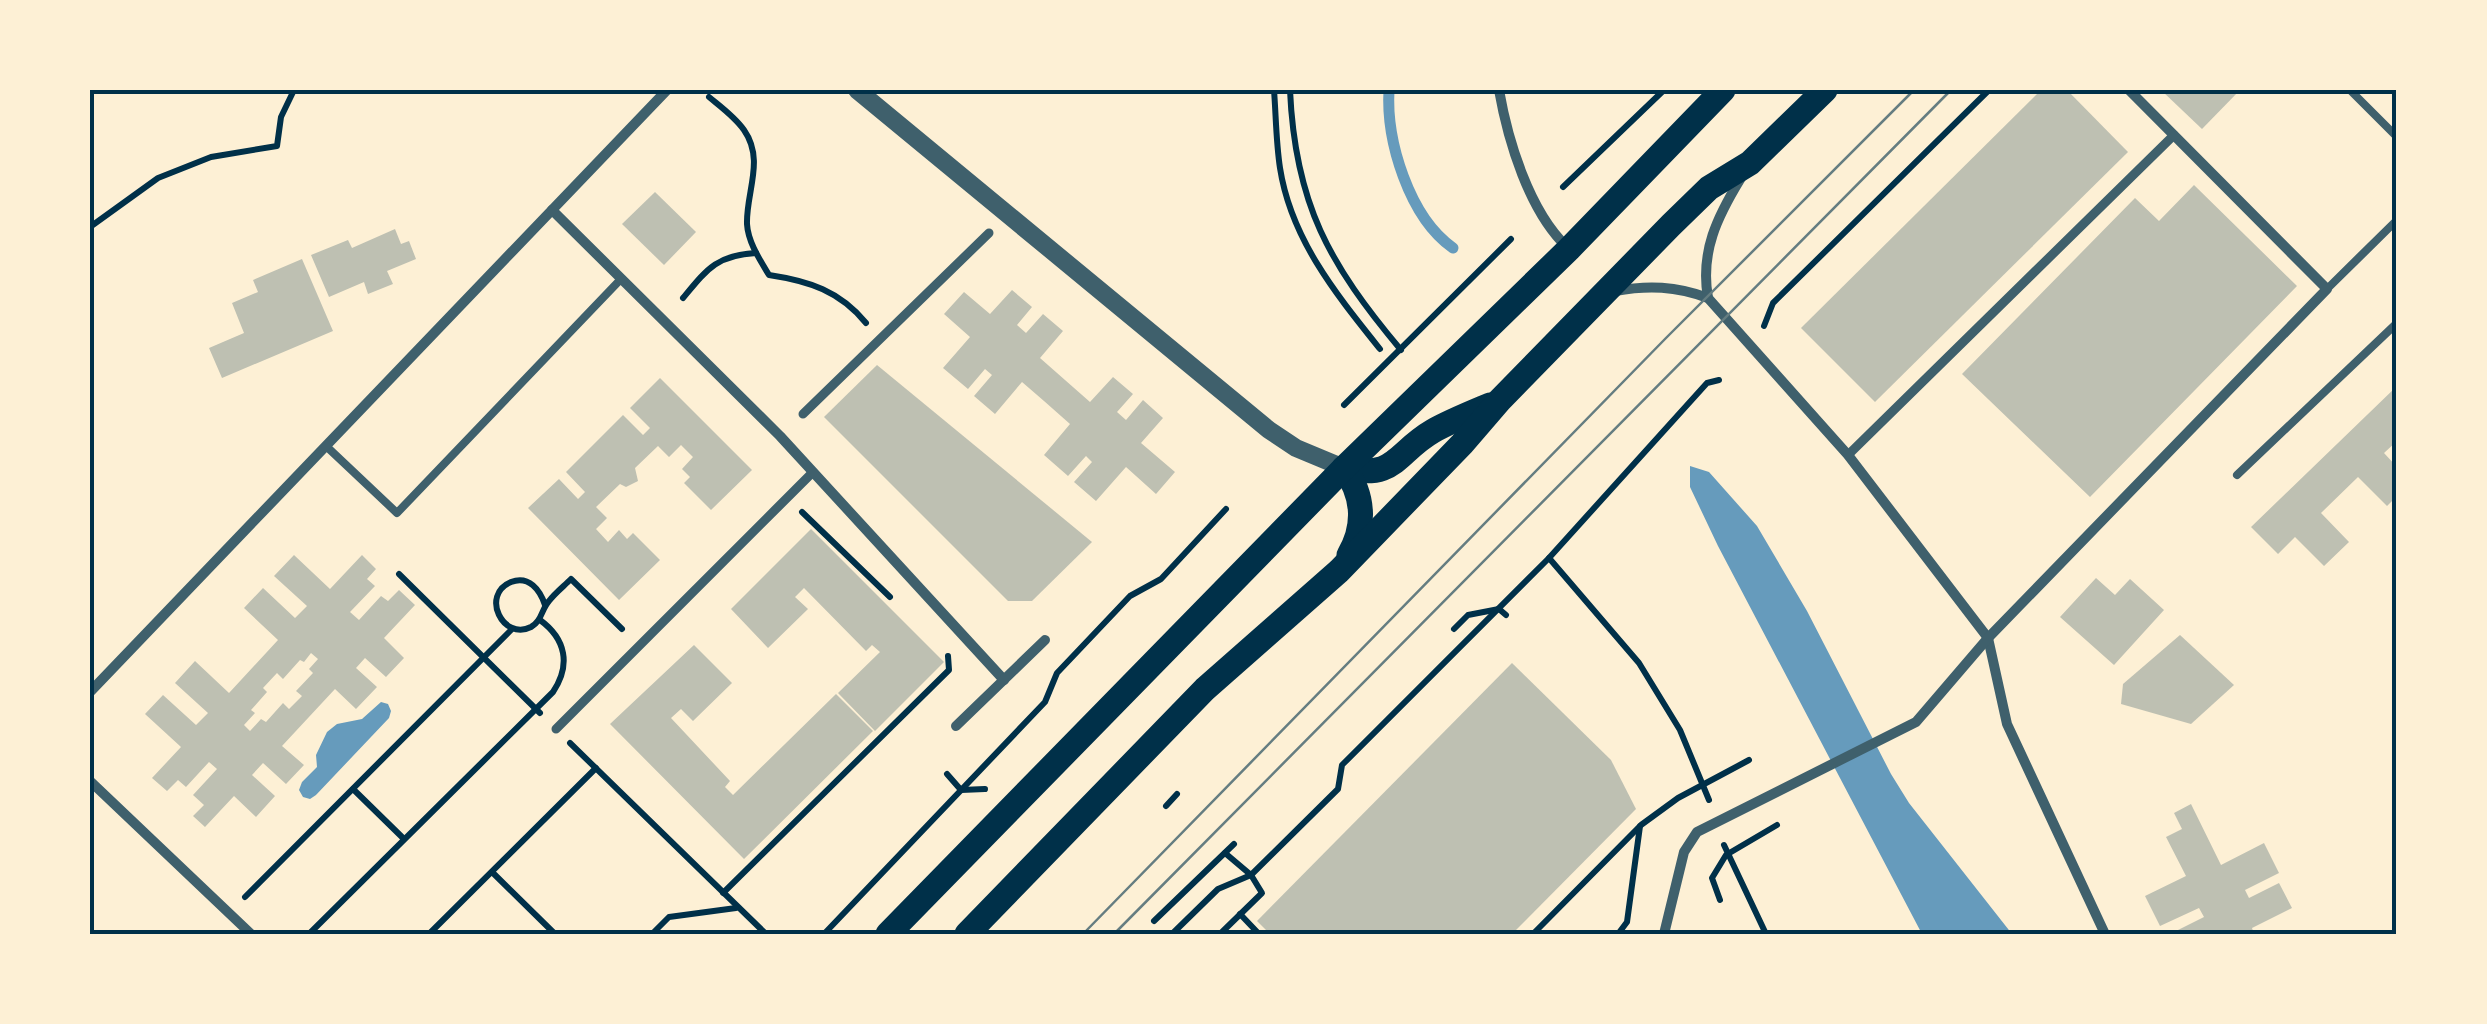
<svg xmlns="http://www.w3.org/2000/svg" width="2487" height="1024" font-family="'DejaVu Sans',sans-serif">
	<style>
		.water { fill: #669bbc }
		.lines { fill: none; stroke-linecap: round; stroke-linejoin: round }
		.stream { stroke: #669bbc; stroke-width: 11 }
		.building { fill: #bec0b2; fill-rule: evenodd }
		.path { stroke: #003049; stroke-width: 6 }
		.service { stroke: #3f606c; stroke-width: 8 }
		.pedestrian { stroke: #3f606c; stroke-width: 9 }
		.minor { stroke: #3f606c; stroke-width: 10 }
		.tertiary { stroke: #3f606c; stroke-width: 18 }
		.primary { stroke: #003049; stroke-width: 25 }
		.tram { stroke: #657d81; stroke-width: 2.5 }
		.neatline { fill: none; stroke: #003049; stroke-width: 4 }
	</style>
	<rect width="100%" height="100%" fill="#fdf0d5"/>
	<g class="water">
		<polygon points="1690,466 1709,472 1757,526 1807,611 1891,774 1909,803 2012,934 1922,934 1718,546 1690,487"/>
		<polygon points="381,702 388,704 391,711 389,718 316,795 310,799 303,797 299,790 302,782 317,767 316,755 327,732 337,724 362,719"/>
	</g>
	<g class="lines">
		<path class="stream" d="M1389,90C1386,141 1409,217 1453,248"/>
	</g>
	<g class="building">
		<polygon points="2041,90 2067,90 2128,152 1875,402 1801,328"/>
		<polygon points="2161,90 2240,90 2202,129"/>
		<polygon points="2194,185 2297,286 2090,497 1962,374 2135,198 2159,221"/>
		<polygon points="655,192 696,232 664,265 622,224"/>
		<polygon points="395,229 401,244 409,241 416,259 387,271 393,284 368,294 364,282 329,297 311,255 348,240 352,248"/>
		<polygon points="302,259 333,331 222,378 209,348 244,333 232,303 258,292 253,280"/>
		<polygon points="1012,290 1032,307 1017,325 1026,333 1043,314 1063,331 1040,358 1090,402 1113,377 1133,394 1117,412 1126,420 1143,400 1163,418 1141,443 1175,472 1156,494 1126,467 1096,501 1074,482 1092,462 1086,456 1068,476 1044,455 1070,424 1044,401 1022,382 995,414 974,396 992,375 985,369 968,389 943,368 970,337 944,314 964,292 990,314"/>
		<polygon points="877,365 1092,542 1032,601 1008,601 824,417"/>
		<polygon points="660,378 752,470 711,510 684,483 690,477 682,469 693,457 681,445 669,457 658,446 635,468 638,481 626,487 620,484 596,507 607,518 596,529 608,542 619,530 627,539 633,533 660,560 619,600 528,508 559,479 578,499 585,492 566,472 623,415 643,435 650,428 630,408"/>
		<polygon points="2397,386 2397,441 2384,453 2397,467 2397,496 2387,506 2358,477 2321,513 2349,542 2324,566 2295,537 2278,554 2251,527"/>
		<polygon points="811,529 944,662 875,731 838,693 880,652 872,645 866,651 804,588 795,597 808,609 768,648 731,609"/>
		<path d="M294,555L330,589L362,555L376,569L367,579L375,586L350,612L359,620L381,596L388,601L399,590L415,605L384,638L404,658L386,677L365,658L356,668L377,687L356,709L335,689L282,746L304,765L286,784L263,763L252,775L275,796L256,817L234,796L205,827L193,816L204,805L193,795L217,769L209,762L186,787L178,780L167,791L152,778L181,747L145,714L163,695L196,725L208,713L175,683L195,661L229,693L278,640L244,608L263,588L295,618L307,606L274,576ZM311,653L318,659L309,669L313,673L296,691L302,696L289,709L283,703L266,722L261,719L250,731L244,725L255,713L251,710L267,692L263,688L277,673L283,679L300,660L304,662Z"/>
		<polygon points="2096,578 2115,595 2130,579 2164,610 2114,665 2060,617"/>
		<polygon points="2180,635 2234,685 2191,724 2121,704 2123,684"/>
		<polygon points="694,645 732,683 693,721 681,709 671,718 730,781 725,787 733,795 836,694 873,731 744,859 610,724"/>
		<polygon points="1512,663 1611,760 1636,809 1512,934 1270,934 1257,921"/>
		<polygon points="2191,804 2221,865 2264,843 2279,873 2245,890 2249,898 2279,883 2292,908 2252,928 2254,934 2170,934 2204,917 2199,908 2160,926 2145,896 2186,876 2166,837 2182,829 2174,813"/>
	</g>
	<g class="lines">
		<g class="path">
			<path d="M1274,90C1276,116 1276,142 1280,168C1291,239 1336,294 1380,349"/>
			<path d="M1290,90C1295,204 1329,264 1401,350"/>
			<path d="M709,97C721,107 735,117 744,130C765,160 746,192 747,224C748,242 760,260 769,275C809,281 840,291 866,323"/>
			<polyline points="1563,187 1664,90"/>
			<polyline points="90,227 158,178 211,157 277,146 281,117 294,90"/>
			<path d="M683,298C707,269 717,255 756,253"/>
			<polyline points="1764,326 1773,303 1989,90"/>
			<polyline points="1344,405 1511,239"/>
			<polyline points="802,512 890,597"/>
			<polyline points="1549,558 1639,663 1680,730 1709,800"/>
			<polyline points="399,574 540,713"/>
			<path d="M545,605C540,590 529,575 511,582C480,595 503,641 531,627C542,621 541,610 549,601C555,593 564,586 571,579L622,629"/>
			<polyline points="1454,629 1468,615 1499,609 1506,615"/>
			<polyline points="570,743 766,934"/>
			<polyline points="947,774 961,790 985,789"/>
			<polyline points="353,789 403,838"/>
			<polyline points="1166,806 1177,794"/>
			<polyline points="1724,845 1766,934"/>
			<polyline points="492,872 555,934"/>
			<polyline points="723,893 949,670 948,656"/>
			<polyline points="245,897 512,629"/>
			<polyline points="1720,900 1712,878 1726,855 1777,825"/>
			<polyline points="1240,914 1259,934"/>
			<polyline points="1154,921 1234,844"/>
			<path d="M309,934L553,692C571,665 566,639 540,620"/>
			<polyline points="429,934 596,768"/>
			<polyline points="652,934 669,917 736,908"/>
			<polyline points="824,934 1045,702 1057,673 1130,596 1161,579 1226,509"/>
			<polyline points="1172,934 1218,889 1251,875 1338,789 1342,765 1549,558 1707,383 1719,380"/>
			<polyline points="1220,934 1262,893 1251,875 1225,853"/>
			<polyline points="1533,934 1641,825 1678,798 1749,760"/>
			<polyline points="1618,934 1627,922 1640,826"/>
		</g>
		<g class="service">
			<polyline points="2350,90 2397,137"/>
			<polyline points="2327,289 2397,220"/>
			<polyline points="326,446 397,513 620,280"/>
			<polyline points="2237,475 2397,323"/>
		</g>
		<g class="pedestrian">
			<polyline points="803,414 989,233"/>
			<polyline points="1848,455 2174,135"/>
			<polyline points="556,729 813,472"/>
		</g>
		<g class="minor">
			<path d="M1499,90C1508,141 1529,211 1567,247"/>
			<polyline points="552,210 780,436 1004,680"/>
			<path d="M1615,291C1648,285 1676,286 1708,298L1848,455L1988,638L2007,724L2105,934"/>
			<path d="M1708,298C1700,252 1717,217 1741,178"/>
			<polyline points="90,692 667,90"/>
			<polyline points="956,726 1045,640"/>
			<polyline points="90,781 251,934"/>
			<polyline points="1664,934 1684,852 1697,832 1916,722 1988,638 2327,289 2129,90"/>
		</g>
		<polyline class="tertiary" points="857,90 1269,430 1296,448 1344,468"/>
		<g class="primary">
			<path d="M1344,468C1396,480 1395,453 1433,431C1451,421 1471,413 1490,405"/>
			<path d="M1344,468C1364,495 1366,526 1349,555"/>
			<polyline points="888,934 1344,468 1569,249 1723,90"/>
			<polyline points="967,934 1205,689 1339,571 1462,444 1499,401 1671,225 1709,188 1750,163 1825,90"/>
		</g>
		<g class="tram">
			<polyline points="1083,934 1666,338 1914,90"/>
			<polyline points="1114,934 1951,90"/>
		</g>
	</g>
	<rect width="2487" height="1024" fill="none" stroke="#fdf0d5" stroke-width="185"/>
	<rect x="92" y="92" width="2302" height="840" class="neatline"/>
</svg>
